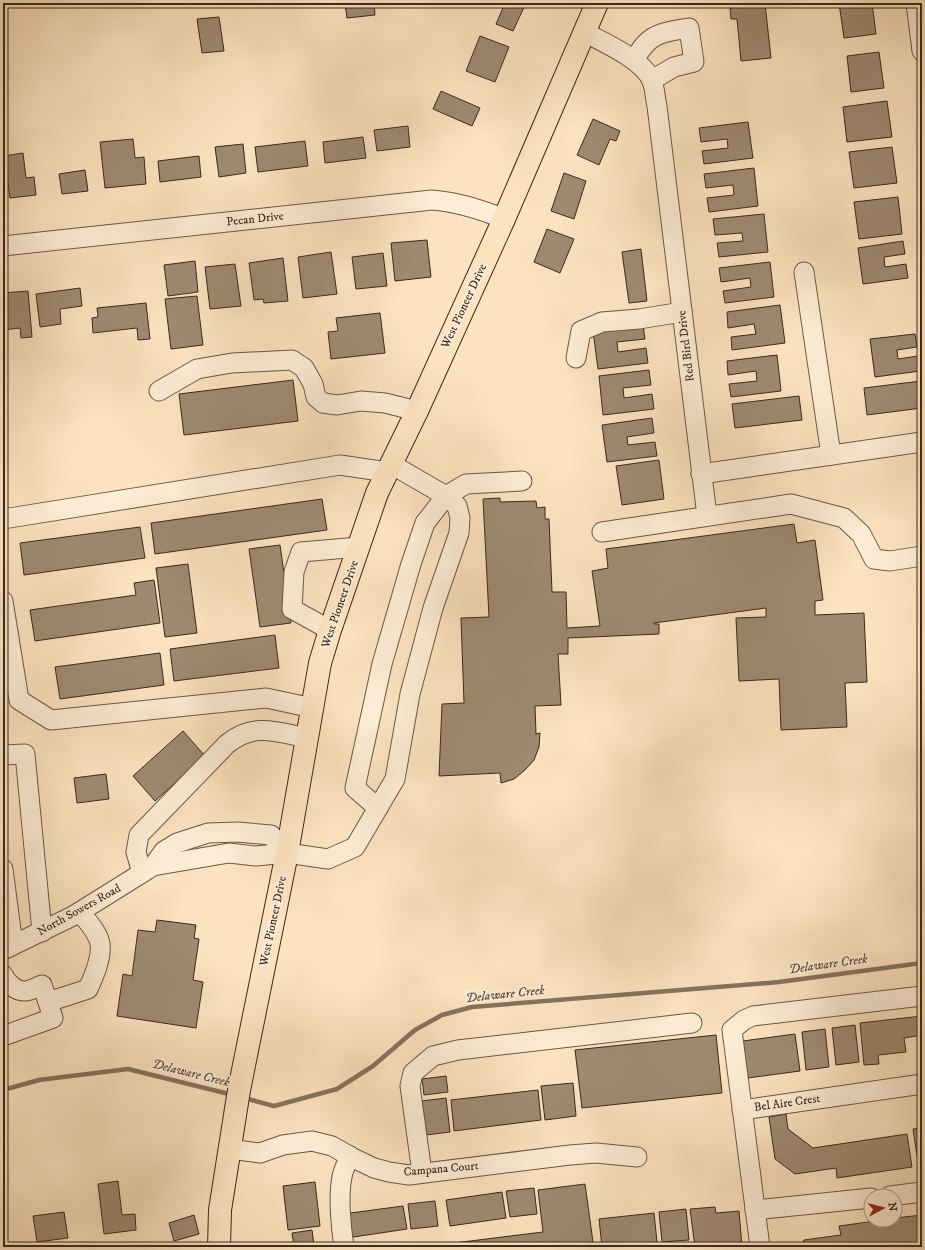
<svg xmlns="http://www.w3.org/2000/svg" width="925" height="1250" font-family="'IM FELL DW Pica',serif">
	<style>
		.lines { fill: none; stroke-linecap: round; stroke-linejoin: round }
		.stream { stroke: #85735e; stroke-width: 4.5 }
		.building { fill: #9e8a72; stroke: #382a1e }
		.minor-casing { stroke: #695846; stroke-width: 21 }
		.major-casing { stroke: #382a1e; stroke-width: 24 }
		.minor { stroke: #fdedd6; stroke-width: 19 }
		.major { stroke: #fce3c0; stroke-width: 22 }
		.labels { text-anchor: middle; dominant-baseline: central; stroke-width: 3.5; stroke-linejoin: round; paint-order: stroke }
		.street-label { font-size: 12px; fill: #382a1e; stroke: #fdedd6 }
		.water-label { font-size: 13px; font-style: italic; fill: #5f4f3e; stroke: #fdedd6 }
	</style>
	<rect width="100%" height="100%" fill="#fce3c0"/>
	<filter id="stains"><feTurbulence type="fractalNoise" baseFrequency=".005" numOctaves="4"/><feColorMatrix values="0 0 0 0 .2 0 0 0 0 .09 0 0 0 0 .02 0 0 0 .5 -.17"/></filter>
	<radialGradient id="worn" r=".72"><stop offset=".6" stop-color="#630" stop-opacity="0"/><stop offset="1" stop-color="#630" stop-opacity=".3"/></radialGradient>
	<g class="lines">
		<g class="stream">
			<polyline points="3,1090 39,1080 128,1069 233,1095"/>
			<polyline points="244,1098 274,1106 337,1089 373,1066 415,1030 442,1015 472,1007 779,982 922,963"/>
		</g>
	</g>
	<g class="building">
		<polygon points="345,3 374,3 375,15 347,18"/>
		<polygon points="505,3 526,3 513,31 496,24"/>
		<polygon points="690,3 719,3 691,7"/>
		<polygon points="839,3 872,3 876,34 844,38"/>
		<polygon points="765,4 771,58 741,61 737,19 731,19 730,8"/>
		<polygon points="219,17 224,51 202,53 197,19"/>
		<polygon points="480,36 509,47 495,82 466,71"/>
		<polygon points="879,52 884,88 851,92 847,56"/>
		<polygon points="441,91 480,108 472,126 433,109"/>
		<polygon points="887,101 892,137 847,142 843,107"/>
		<polygon points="593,119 620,131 616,141 610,139 599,165 577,155"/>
		<polygon points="748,122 753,158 704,164 702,151 728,148 727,139 701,142 699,128"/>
		<polygon points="408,126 410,147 377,151 374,130"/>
		<polygon points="363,137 366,158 325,163 323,142"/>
		<polygon points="133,139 135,158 144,157 146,184 105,188 100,142"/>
		<polygon points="305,141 308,166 258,172 255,147"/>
		<polygon points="243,144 246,173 219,177 215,147"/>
		<polygon points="892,147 897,183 854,188 849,152"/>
		<polygon points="23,153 26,178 34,177 36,195 10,198 4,156"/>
		<polygon points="199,156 201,177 160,182 158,161"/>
		<polygon points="754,168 758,206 709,212 707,198 734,195 733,185 706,188 704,174"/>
		<polygon points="85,170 88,191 62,194 59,174"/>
		<polygon points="564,173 586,181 574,219 551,211"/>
		<polygon points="898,197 902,234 859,239 854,202"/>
		<polygon points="764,214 768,252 719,257 717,243 743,241 742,233 715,235 713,219"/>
		<polygon points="547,229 574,239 560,273 534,262"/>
		<polygon points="427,240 431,277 395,281 391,243"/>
		<polygon points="903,241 905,254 884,257 885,267 906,264 908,278 863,284 858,248"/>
		<polygon points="641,249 647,301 629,303 622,252"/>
		<polygon points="331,252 337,294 303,298 298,257"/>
		<polygon points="383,253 387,286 356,289 352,257"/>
		<polygon points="283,258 288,301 264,303 263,299 254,300 249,263"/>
		<polygon points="195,261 198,292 168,296 164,265"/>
		<polygon points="770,262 774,297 725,303 723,291 751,287 750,278 721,282 719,268"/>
		<polygon points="235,264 241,306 210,309 205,267"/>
		<polygon points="80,288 82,306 60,309 61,324 40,327 36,294"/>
		<polygon points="28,291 32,337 21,338 20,328 3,330 3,293"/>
		<polygon points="197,296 203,345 171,349 165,299"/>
		<polygon points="146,303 150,339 138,340 137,328 93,333 92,318 98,317 97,308"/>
		<polygon points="780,305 785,343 732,350 731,337 756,334 754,324 728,328 727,312"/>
		<polygon points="380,313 385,353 331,359 328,332 338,331 336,318"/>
		<polygon points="643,325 645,339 617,342 618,352 646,348 648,363 598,369 593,331"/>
		<polygon points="915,334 917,347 897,350 898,359 918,356 920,371 875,377 870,339"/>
		<polygon points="777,355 781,391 731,397 729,384 757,381 756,371 728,375 727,361"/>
		<polygon points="649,370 651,385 623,388 624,398 652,394 654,409 603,415 599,376"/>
		<polygon points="293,380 298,421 184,435 179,394"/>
		<polygon points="921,381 922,408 867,415 864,388"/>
		<polygon points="799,396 802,420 735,428 732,404"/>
		<polygon points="652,418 654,433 627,437 628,445 655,442 657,456 607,462 602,425"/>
		<polygon points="659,460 664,499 622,505 616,466"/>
		<polygon points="500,498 500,502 536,501 537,508 545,507 545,519 549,519 552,592 566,592 567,628 600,626 592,571 608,568 606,549 794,524 797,543 815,540 823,600 815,601 815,615 864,613 867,682 845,683 847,727 781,730 779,679 739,681 736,618 766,617 766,608 654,623 654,624 659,624 659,634 568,638 568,654 558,654 561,705 535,706 536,734 540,733 539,747 534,760 525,770 514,779 501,783 500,773 439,776 442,704 464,703 461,618 489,617 483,499"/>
		<polygon points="322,499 327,530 155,554 151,523"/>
		<polygon points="140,527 145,558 24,575 20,543"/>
		<polygon points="280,545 291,623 260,627 249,549"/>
		<polygon points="188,564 197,633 165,637 156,568"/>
		<polygon points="154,580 160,623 35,641 30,610 136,595 134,583"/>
		<polygon points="275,635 279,668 174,681 170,649"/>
		<polygon points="160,653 164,685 60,699 55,667"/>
		<polygon points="183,731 205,756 155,801 133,776"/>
		<polygon points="106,774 109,799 77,803 74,778"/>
		<polygon points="157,920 196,925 194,938 199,939 193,980 203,982 196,1028 117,1016 123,974 132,976 138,930 155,932"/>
		<polygon points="922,1016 922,1035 904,1038 906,1052 878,1055 879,1064 864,1065 860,1023"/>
		<polygon points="855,1025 859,1062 836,1065 832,1028"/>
		<polygon points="825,1029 829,1067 806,1070 802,1032"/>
		<polygon points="795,1034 800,1071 748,1078 743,1041"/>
		<polygon points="716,1035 722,1093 582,1108 575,1050"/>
		<polygon points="446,1076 448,1092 424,1095 422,1079"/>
		<polygon points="573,1083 576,1116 545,1120 541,1086"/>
		<polygon points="538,1090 541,1120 454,1131 451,1100"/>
		<polygon points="446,1098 450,1132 426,1135 422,1101"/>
		<polygon points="786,1114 788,1129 813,1148 907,1134 912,1167 837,1178 836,1168 795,1174 775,1159 769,1117"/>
		<polygon points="922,1128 922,1155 917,1156 913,1129"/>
		<polygon points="118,1181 122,1215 135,1214 136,1230 104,1234 98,1184"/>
		<polygon points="315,1182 320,1226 288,1230 283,1186"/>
		<polygon points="585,1184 593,1242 551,1247 455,1247 454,1243 543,1232 538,1190"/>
		<polygon points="534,1188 537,1214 510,1217 506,1191"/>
		<polygon points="502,1192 506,1218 450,1226 446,1200"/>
		<polygon points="435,1201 438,1226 411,1229 408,1204"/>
		<polygon points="403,1206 407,1229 347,1238 343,1214"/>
		<polygon points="715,1207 716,1213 739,1211 742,1247 695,1247 690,1209"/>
		<polygon points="686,1209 689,1240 662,1242 659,1212"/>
		<polygon points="64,1212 68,1238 37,1242 33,1216"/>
		<polygon points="654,1213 657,1242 632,1245 633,1247 602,1247 599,1219"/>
		<polygon points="194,1215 199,1234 174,1241 169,1223"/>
		<polygon points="922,1215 922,1246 799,1247 804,1240 841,1235 839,1226 883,1220 895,1220 895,1218"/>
		<polygon points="312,1230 314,1245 294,1247 292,1233"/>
		<polygon points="444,1244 444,1247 416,1247"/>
	</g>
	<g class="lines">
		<g class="minor-casing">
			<g id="minor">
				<polyline points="916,3 922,51"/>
				<path d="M584,32C603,42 644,60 652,81C655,88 655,98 657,106L707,516"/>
				<path d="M634,60C639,52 645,42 654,37C664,31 678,30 689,28L694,62L674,67L652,80"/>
				<path d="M3,246L432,200C458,202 480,209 504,219"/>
				<polyline points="804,272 831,455"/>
				<polyline points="576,358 581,331 602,322 639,319 682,312"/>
				<polyline points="159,391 197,369 232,363 292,360 304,368 313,384 316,397 323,403 337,405 361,401 385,403 417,411"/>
				<polyline points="701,474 922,442"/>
				<polyline points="3,519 340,465 387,472"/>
				<polyline points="602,532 791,504 844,518 861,534 874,559 890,561 922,556"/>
				<polyline points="3,601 19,700 51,720 266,698 313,708"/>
				<polyline points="330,630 292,609 294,572 301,552 359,547"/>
				<polyline points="3,755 25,754 42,932"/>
				<polyline points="378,808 355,788 382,664 411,564 425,523 446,496 466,484 522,481"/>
				<polyline points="153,866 229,853 256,856 287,853 328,859 355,847 395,779 410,694 433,608 459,533 460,518 457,506 446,496 391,464"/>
				<polyline points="3,869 13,945"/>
				<path d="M142,873L136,852L139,835L227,744C254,722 277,732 307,738"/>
				<polyline points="3,950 73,916 142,873 153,866 164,851 177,843 208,833 238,832 271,835 287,853"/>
				<path d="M3,975C7,983 16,992 26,991C32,990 37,987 42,985L48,1002L88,989C94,976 102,958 100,944C98,932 87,921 80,912"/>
				<polyline points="3,1036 53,1018 48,1002"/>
				<polyline points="742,1110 922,1084"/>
				<polyline points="229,1149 260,1153 283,1145 312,1141 332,1146 353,1158 374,1168 389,1172 409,1175 570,1155 596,1153 637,1157"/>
				<polyline points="422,1173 410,1086 413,1073 433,1056 458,1050 692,1023"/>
				<polyline points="890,1196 922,1192"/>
				<polyline points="755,1210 871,1198"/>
				<path d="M344,1247C341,1228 338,1196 342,1177C343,1170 347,1163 350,1156"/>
				<polyline points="760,1247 732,1030 744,1020 753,1016 922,996"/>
			</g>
		</g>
		<g class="major-casing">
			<polyline id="major" points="219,1247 220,1210 239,1090 287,853 320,663 330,630 377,493 417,411 504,219 597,3"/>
		</g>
		<use href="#minor" class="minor"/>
		<use href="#major" class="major"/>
	</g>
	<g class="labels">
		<g class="street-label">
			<text transform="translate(255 219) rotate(-6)">Pecan Drive</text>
			<text transform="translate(464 306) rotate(-65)">West Pioneer Drive</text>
			<text transform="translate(686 346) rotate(-97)">Red Bird Drive</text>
			<text transform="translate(340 604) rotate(-71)">West Pioneer Drive</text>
			<text transform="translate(79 910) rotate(-29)">North Sowers Road</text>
			<text transform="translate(273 921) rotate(-78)">West Pioneer Drive</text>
			<text transform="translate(787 1103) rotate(-8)">Bel Aire Crest</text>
			<text transform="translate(441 1169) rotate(-5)">Campana Court</text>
		</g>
		<g class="water-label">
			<text transform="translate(828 964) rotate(-8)">Delaware Creek</text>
			<text transform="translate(505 994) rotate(-6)">Delaware Creek</text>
			<text transform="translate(191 1073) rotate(14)">Delaware Creek</text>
		</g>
	</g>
	<rect width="925" height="1250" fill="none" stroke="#fce3c0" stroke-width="16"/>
	<rect x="4" y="4" width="917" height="1242" fill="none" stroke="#382a1e" stroke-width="2"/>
	<rect x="8" y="8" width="909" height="1234" fill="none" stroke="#382a1e"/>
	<g transform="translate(883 1208) rotate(83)"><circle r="19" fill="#fdedd6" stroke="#ae9f8c"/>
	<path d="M0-3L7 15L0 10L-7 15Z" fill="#8f2418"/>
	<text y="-6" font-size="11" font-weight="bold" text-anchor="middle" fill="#382a1e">N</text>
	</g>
	<rect width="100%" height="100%" filter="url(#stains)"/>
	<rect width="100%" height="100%" fill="url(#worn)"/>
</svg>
